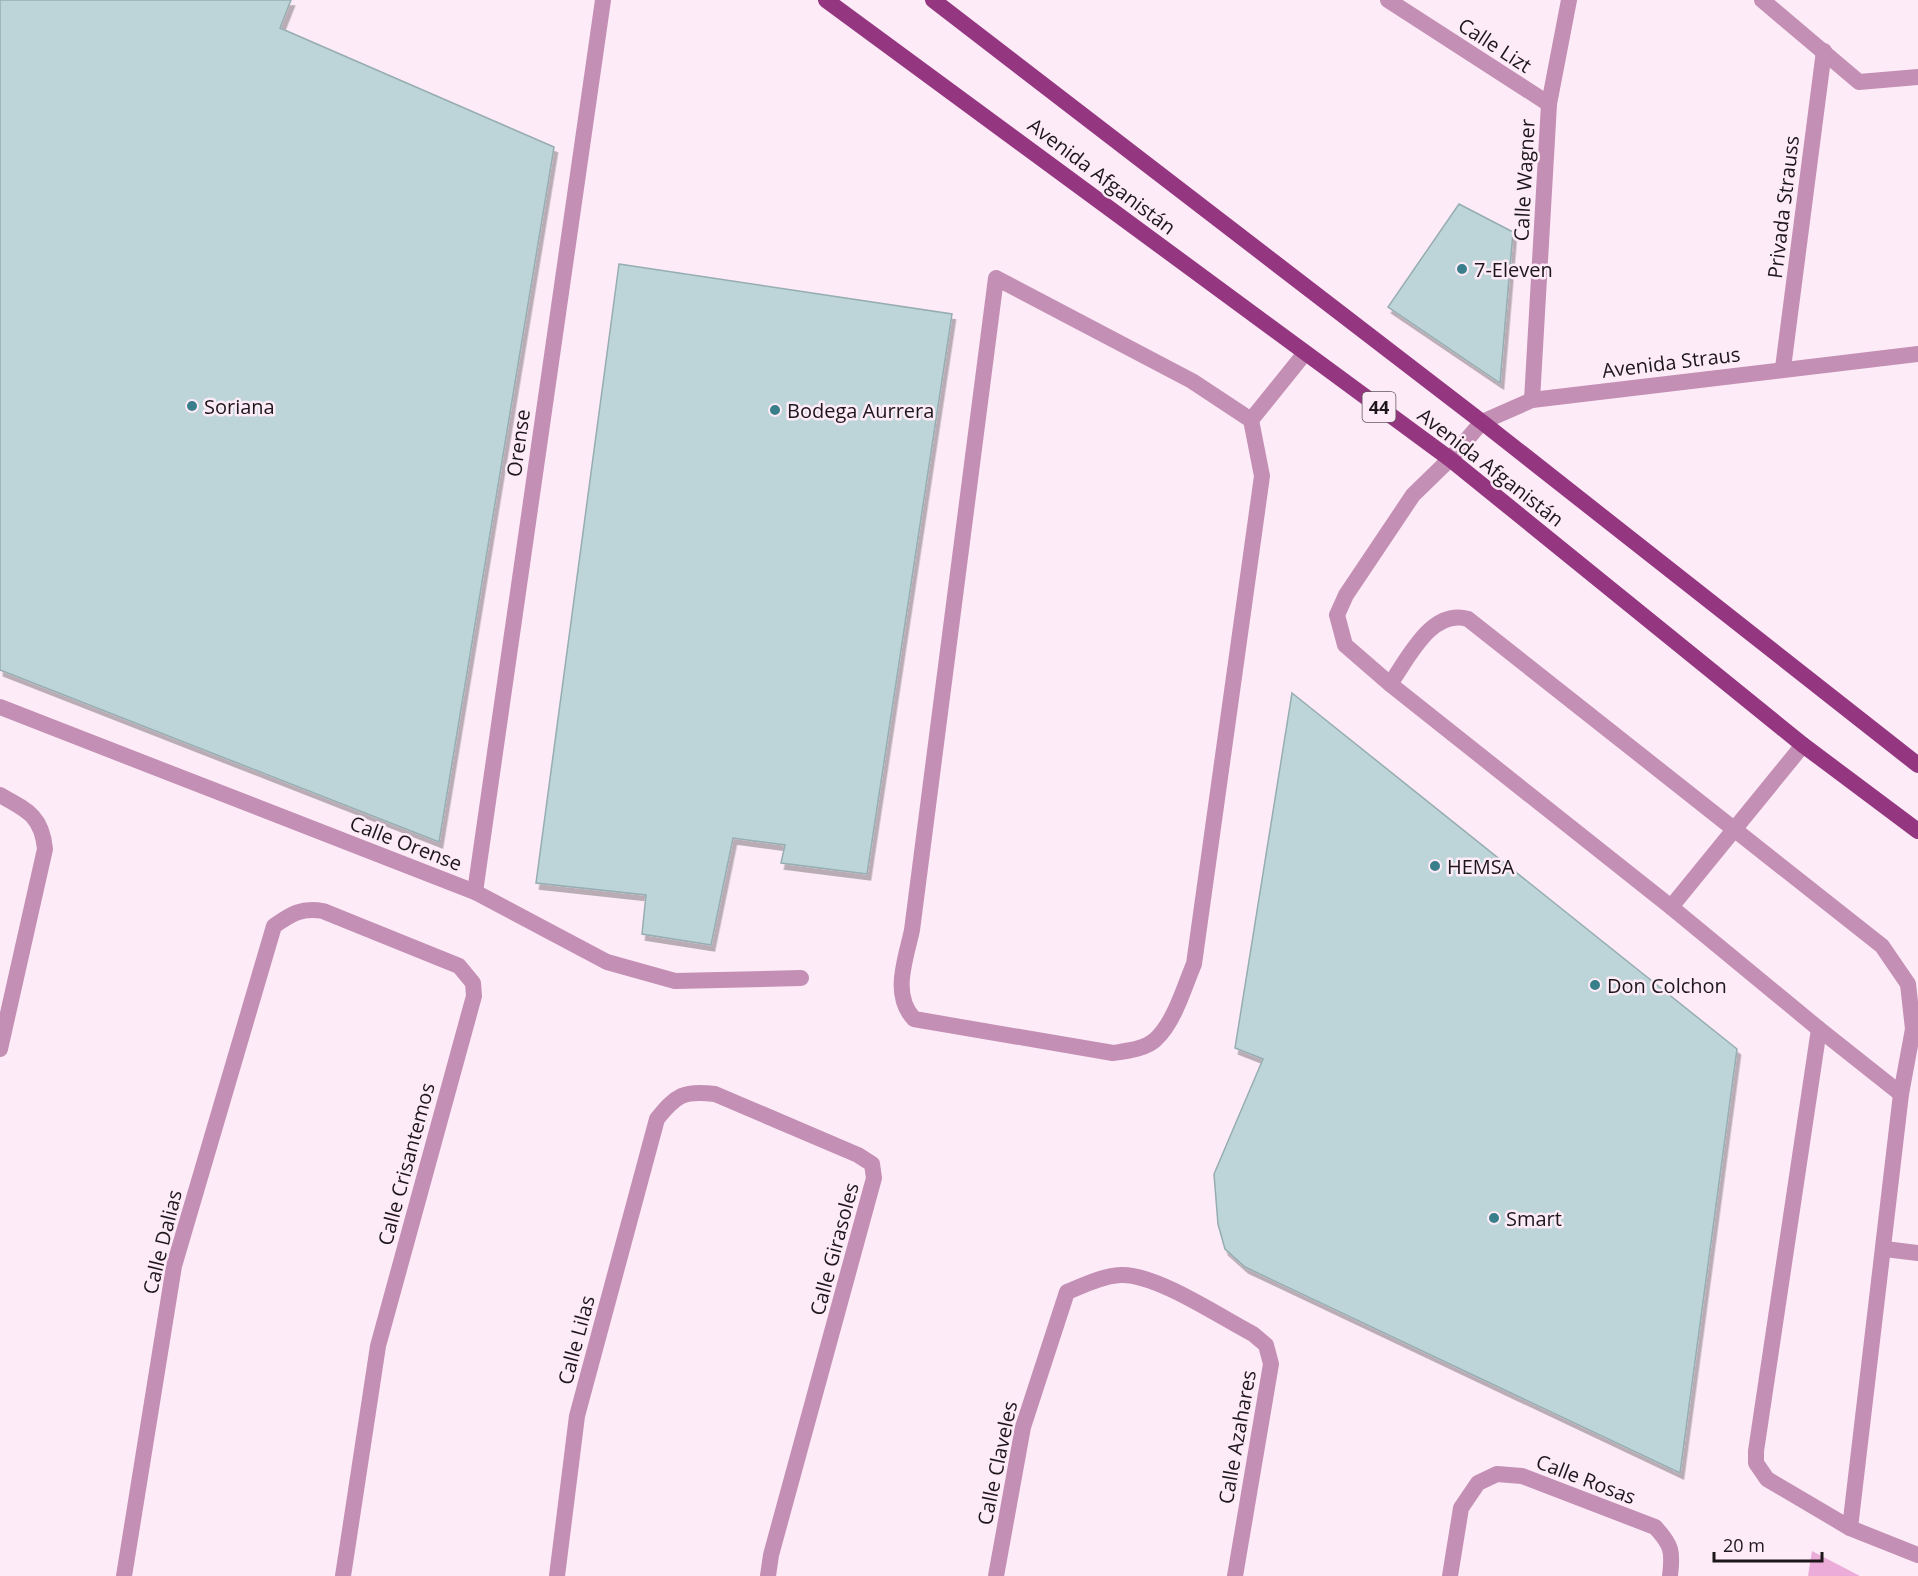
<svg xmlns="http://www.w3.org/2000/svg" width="1918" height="1576" font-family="'Open Sans',sans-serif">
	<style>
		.green { fill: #ebacd9 }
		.building { fill: #bdd4d9; stroke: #96adb1; stroke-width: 1.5; filter: url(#shadow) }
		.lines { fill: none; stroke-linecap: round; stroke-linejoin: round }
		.service { stroke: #c48fb4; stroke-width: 16 }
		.minor { stroke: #c48fb4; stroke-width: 16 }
		.tertiary { stroke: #c48fb4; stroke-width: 16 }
		.primary { stroke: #953680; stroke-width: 16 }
		.poi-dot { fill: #397e8b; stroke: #fdebf7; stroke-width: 2 }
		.labels { text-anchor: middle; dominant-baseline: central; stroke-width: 5; stroke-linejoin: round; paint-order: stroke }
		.shield { fill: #fdebf7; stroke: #60575d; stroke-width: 1.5 }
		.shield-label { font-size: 18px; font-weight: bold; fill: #1d171b }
		.street-label { font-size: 20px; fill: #1d171b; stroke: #fdebf7 }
		.poi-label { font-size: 20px; fill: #1d171b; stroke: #fdebf7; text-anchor: start }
	</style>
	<defs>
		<filter id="shadow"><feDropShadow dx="3.5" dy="6" stdDeviation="0" flood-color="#0004"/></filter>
	</defs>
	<rect width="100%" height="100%" fill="#fdebf7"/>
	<polygon class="green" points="1812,1551 1860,1576 1808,1576"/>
	<g class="building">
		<polygon points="0,0 291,0 280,28 554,147 439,842 0,670"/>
		<polygon points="1459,204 1513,232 1500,383 1388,307"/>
		<polygon points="619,264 952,314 867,874 781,863 785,845 733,838 711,945 642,934 646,895 536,883"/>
		<polygon points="1292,693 1737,1049 1680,1473 1245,1267 1225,1249 1218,1224 1214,1174 1263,1059 1235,1048"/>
	</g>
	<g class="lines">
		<g class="service">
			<path d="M996,278L1192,381L1251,420L1262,476L1194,964C1184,987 1175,1021 1156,1039C1146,1049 1127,1051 1113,1053L914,1019C891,994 906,959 912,930Z"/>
			<polyline points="1251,420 1305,353"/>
			<polyline points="1450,459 1413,495 1346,595 1337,615 1345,645 1390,684 1671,907 1819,1029 1756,1451 1756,1463 1767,1479 1850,1528 1918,1555"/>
			<path d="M1390,684C1408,659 1431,608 1468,619L1882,946L1908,984L1913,1029L1901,1094L1850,1528"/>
			<polyline points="475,892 607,962 675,981 801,978"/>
			<polyline points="1671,907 1803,745"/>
			<polyline points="1819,1029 1901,1094"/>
			<polyline points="1885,1249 1918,1253"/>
		</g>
		<g class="minor">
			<polyline points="1388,0 1549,104"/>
			<polyline points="1762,0 1859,82 1918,77"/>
			<polyline points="1783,368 1824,51"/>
			<polyline points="1532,400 1549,104 1569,0"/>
			<polyline points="0,707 475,892 603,0"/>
			<path d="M0,795C27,810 42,816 45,849L0,1049"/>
			<path d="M124,1576L174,1266L274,926C291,914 302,907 323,911L459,966L473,983L474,996L378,1346L343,1576"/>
			<path d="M557,1576L577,1416L657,1119C676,1095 684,1090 715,1094L858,1155L872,1164L874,1178L771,1555L768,1576"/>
			<path d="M996,1576L1023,1427L1067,1292C1084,1285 1102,1276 1121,1275C1157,1274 1220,1317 1253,1334L1266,1345L1271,1364L1235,1576"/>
			<path d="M1450,1576L1461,1508L1478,1483L1497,1474L1522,1476L1655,1527C1672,1545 1673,1552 1670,1576"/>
		</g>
		<polyline class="tertiary" points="1450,459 1482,422 1532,400 1918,354"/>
		<g class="primary">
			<polyline points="826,0 1450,459 1803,745 1918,831"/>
			<polyline points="933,0 1482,422 1918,765"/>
		</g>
	</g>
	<g class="poi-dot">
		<circle cx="1462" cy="269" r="6"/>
		<circle cx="192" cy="406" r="6"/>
		<circle cx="775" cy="410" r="6"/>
		<circle cx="1435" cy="866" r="6"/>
		<circle cx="1595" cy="985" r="6"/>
		<circle cx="1494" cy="1218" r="6"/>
	</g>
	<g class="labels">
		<rect class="shield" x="1362.5" y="392" width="33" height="30" rx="4.5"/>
		<g class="shield-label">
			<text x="1379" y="407">44</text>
		</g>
		<g class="street-label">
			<text transform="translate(1495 45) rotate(33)">Calle Lizt</text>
			<text transform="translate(1102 176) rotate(37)">Avenida Afganistán</text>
			<text transform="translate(1524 180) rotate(-87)">Calle Wagner</text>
			<text transform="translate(1783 207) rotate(-83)">Privada Strauss</text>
			<text transform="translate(1671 362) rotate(-7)">Avenida Straus</text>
			<text transform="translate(518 443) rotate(-82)">Orense</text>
			<text transform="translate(1491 467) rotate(38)">Avenida Afganistán</text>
			<text transform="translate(406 843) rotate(21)">Calle Orense</text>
			<text transform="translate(406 1164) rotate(-75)">Calle Crisantemos</text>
			<text transform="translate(162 1242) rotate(-76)">Calle Dalias</text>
			<text transform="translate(834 1249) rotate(-75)">Calle Girasoles</text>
			<text transform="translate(576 1340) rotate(-75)">Calle Lilas</text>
			<text transform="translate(1237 1437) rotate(-80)">Calle Azahares</text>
			<text transform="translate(997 1463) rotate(-78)">Calle Claveles</text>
			<text transform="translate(1586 1479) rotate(21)">Calle Rosas</text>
		</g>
		<g class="poi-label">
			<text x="1474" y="269">7-Eleven</text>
			<text x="204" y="406">Soriana</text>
			<text x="787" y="410">Bodega Aurrera</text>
			<text x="1447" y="866">HEMSA</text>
			<text x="1607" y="985">Don Colchon</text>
			<text x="1506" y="1218">Smart</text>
		</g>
	</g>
	<path d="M1714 1552v9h108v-9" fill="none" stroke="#1d171b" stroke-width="3"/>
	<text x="1723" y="1552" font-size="18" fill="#1d171b" stroke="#fdebf7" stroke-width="4.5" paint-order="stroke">20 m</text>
</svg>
